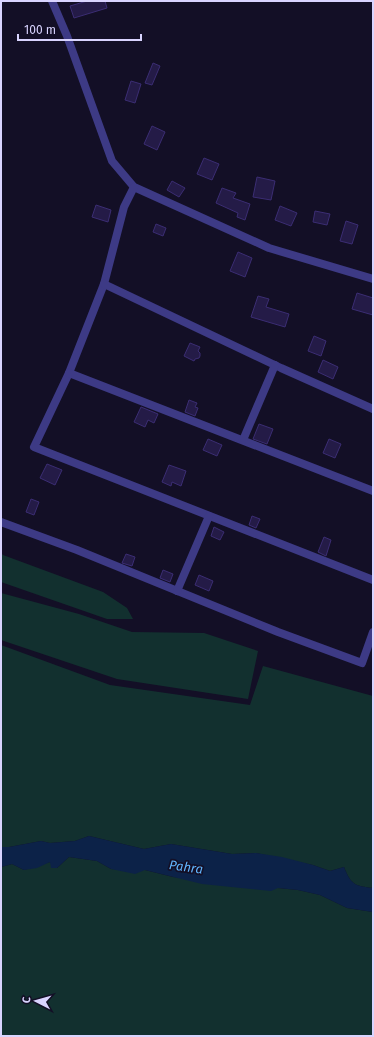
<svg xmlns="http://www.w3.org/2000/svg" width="374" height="1037" font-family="'Fira Sans',sans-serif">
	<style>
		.green { fill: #12302f }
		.water { fill: #0c2248 }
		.building { fill: #241b47; stroke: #3b2d73 }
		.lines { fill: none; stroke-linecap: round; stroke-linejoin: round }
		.minor { stroke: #3d3a85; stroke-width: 8 }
		.labels { text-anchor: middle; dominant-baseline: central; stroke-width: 3.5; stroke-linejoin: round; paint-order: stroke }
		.water-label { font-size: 13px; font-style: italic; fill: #62b6ff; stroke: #130f26 }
	</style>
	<rect width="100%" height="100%" fill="#130f26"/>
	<g class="green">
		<polygon points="1,553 3,555 103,592 127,608 133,619 107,619 1,582"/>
		<polygon points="1,593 79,614 132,632 204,633 258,651 248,699 117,679 1,640"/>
		<path d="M1,645L110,685L250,705L263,666L373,696V888C355,886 351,885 344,867L330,871L313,865L256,853L232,854L171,844L144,849L89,836L75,841L50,843L41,841L9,847H1Z"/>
		<polygon points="69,857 97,861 111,869 145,870 173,877 298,890 320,895 347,908 373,912 373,1036 1,1036 1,867 12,864 24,870 50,862 57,868"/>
	</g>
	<path class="water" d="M89,836L144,849L171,844L232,854L256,853L282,857L313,865L330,871L344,867C351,885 355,886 373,888V912L347,908L320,895L298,890L278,888L271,891L202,884L145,870L135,874L111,869L97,861L69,857L57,868H51L50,862L37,868L24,870L12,864L1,867V847H9L41,841L50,843L75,841Z"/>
	<g class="building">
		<polygon points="87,1 105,1 107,8 74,18 70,6"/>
		<polygon points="153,63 160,66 152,85 145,83"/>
		<polygon points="131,81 141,84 135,103 125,100"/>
		<polygon points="152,126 165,132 157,150 144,144"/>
		<polygon points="204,158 219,164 212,180 197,174"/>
		<polygon points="257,177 275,181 271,200 253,197"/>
		<polygon points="172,181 185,188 179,197 167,190"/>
		<polygon points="222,188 236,193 233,198 250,204 245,220 237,217 238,213 216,203"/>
		<polygon points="96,205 111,210 108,222 92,217"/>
		<polygon points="280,206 297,213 291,226 275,220"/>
		<polygon points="315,211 330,214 327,225 313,222"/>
		<polygon points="346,221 358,225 352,244 340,241"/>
		<polygon points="156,224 166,228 163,236 153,232"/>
		<polygon points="238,252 252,258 245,277 230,271"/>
		<polygon points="357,293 373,298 373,315 352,309"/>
		<polygon points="258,296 269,299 266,307 289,314 285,327 251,317"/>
		<polygon points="314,336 326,341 321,356 308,351"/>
		<polygon points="190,343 200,347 198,351 200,353 200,356 199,358 195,359 194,361 184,356"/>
		<polygon points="323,360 338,367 333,379 318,372"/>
		<polygon points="189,400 197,403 195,407 198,408 195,416 185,412"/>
		<polygon points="141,407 158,414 154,423 148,420 145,427 134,422"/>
		<polygon points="259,424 273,429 267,444 253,439"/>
		<polygon points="208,439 222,445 217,456 203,450"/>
		<polygon points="329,439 341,444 335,458 323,453"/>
		<polygon points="47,464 62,470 55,485 40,478"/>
		<polygon points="169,465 186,471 181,486 172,482 171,486 162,482"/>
		<polygon points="31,499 39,502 34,515 26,512"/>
		<polygon points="252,516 260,519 256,528 249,525"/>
		<polygon points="214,527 224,532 220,540 211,536"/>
		<polygon points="324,537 331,540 326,556 318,552"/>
		<polygon points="126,554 135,557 132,566 122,563"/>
		<polygon points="163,570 173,574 170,582 160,578"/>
		<polygon points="199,575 213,581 209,591 195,585"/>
	</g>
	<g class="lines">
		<g class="minor">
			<polyline points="52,1 67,36 112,161 134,187 269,248 373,279"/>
			<polyline points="134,187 124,207 104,284 69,373 34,447 373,580"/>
			<polyline points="104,284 281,368 373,409"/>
			<polyline points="69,373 373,491"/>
			<polyline points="243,440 275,365"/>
			<polyline points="1,522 77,550 278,632 362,663 373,632"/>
			<polyline points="177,591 209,516"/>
		</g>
	</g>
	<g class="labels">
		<g class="water-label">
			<text transform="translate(186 867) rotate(8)">Pahra</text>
		</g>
	</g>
	<rect width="374" height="1037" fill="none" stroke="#d9d4ff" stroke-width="4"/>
	<g transform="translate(36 1001) rotate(276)" stroke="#130f26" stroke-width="3" paint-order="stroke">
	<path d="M0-3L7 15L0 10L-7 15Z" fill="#d9d4ff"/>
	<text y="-6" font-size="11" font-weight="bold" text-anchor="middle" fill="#d9d4ff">С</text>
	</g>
	<path d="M18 34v6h123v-6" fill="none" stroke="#d9d4ff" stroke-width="2"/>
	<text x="24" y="34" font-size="12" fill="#d9d4ff" stroke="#130f26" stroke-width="3" paint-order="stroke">100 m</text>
</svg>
